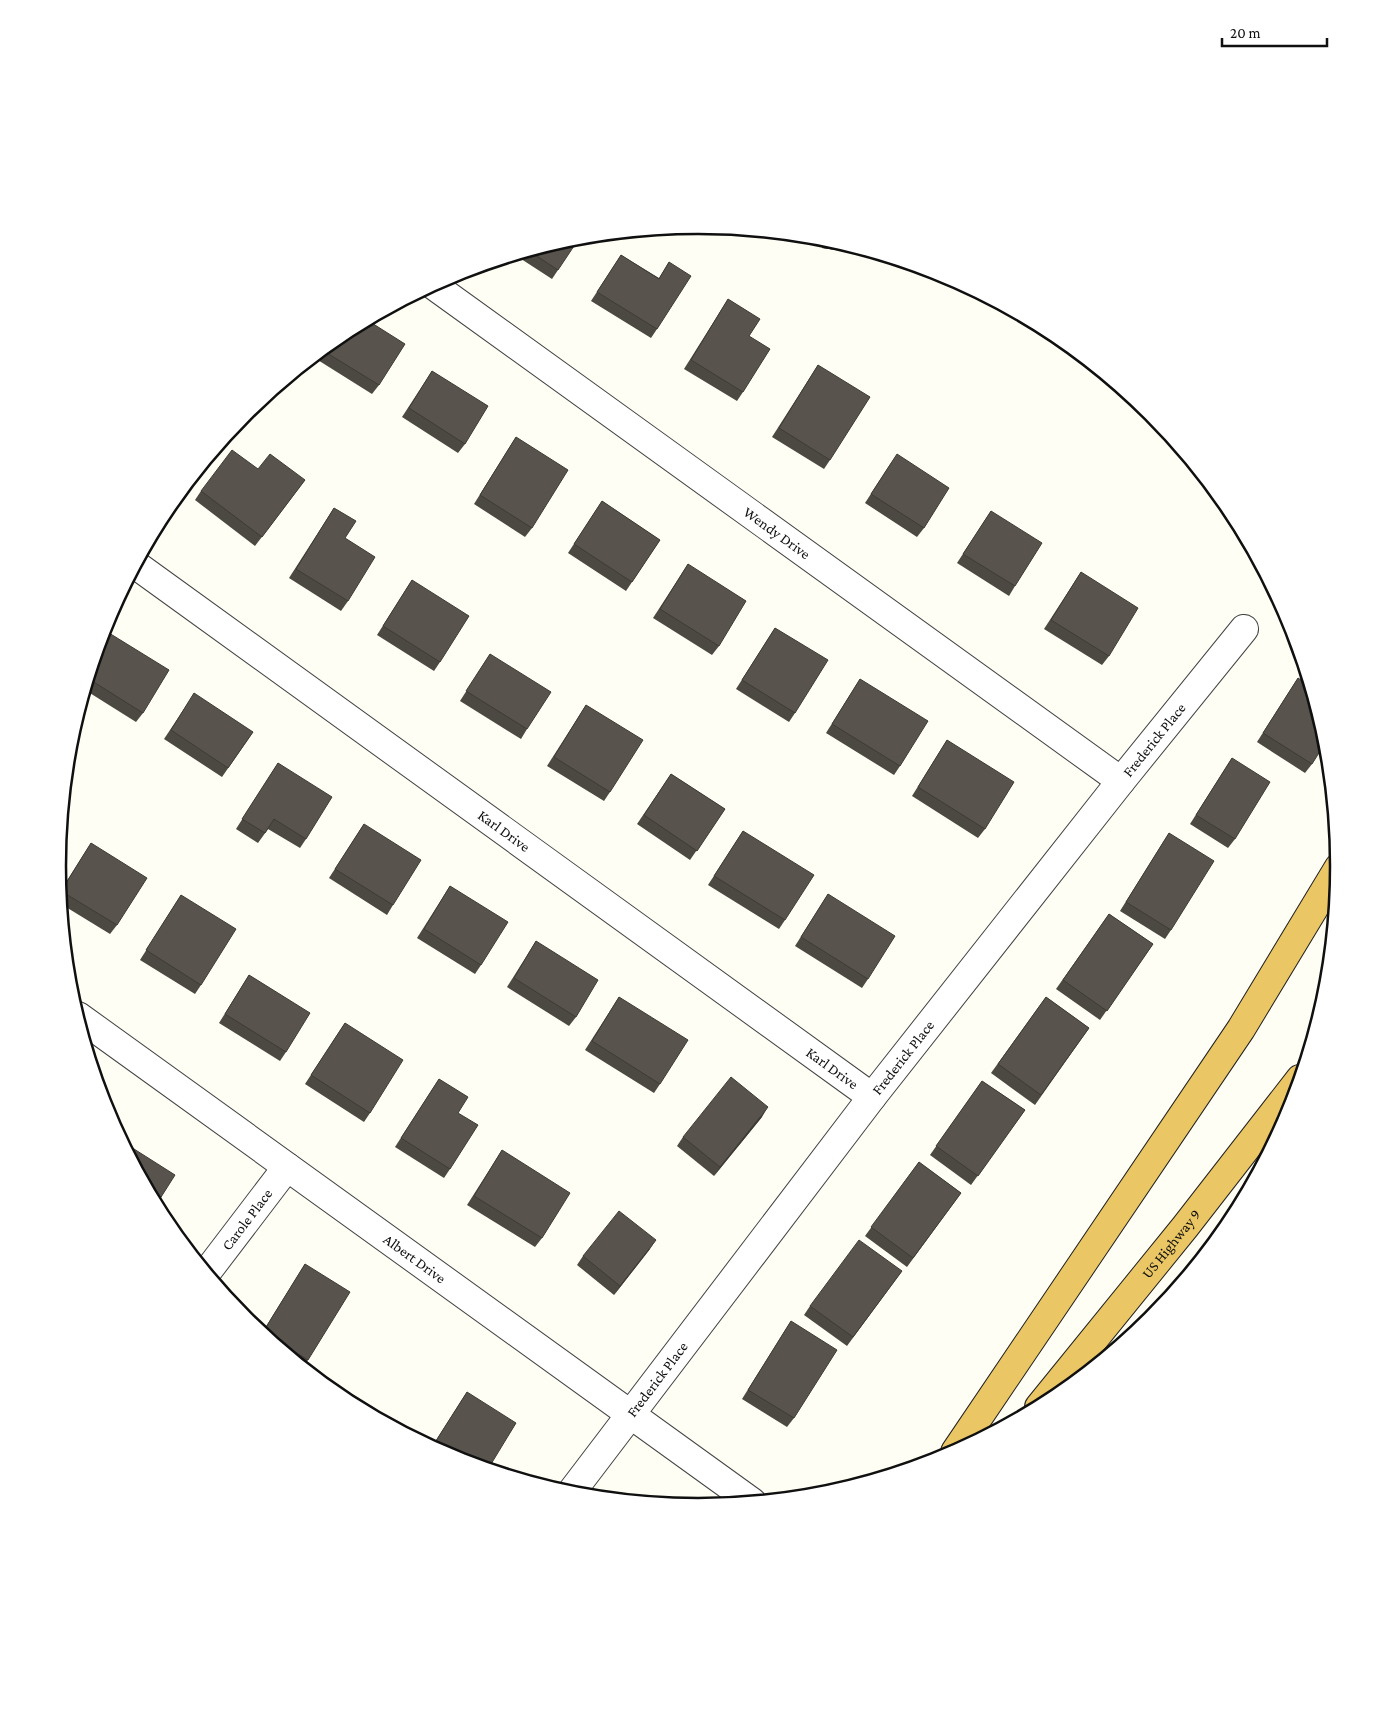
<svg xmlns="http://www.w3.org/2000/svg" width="1397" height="1732" font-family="'Crimson Pro',serif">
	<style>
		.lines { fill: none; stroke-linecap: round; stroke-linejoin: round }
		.minor-casing { stroke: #434343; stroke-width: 30 }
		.highway-casing { stroke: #212121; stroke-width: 30 }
		.minor { stroke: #fff; stroke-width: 28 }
		.highway { stroke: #ebc665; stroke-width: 28 }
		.wall { fill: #4c4842 }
		.shaded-wall { fill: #3e3b36 }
		.building { fill: #58544d; stroke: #3e3b36 }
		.labels { text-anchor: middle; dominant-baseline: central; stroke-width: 5; stroke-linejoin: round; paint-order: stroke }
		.street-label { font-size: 15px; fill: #101010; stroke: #fff }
		.rim { fill: none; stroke: #101010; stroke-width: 2.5 }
	</style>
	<rect width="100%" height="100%" fill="#fefef4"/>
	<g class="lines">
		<g class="minor-casing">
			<g id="minor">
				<path id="s1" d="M433,285L1121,781"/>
				<path id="s2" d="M136,565L872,1097"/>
				<path id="s3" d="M78,1016L752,1502"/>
				<path id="s4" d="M207,1272L287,1167"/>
				<path id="s5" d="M570,1494L872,1097L1121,781L1244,629"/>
			</g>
		</g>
		<g class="highway-casing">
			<g id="highway">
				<path id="s6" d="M1039,1407L1185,1227L1300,1079"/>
				<polyline points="955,1452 1241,1029 1339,867"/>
			</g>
		</g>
		<use href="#minor" class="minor"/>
		<use href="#highway" class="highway"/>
	</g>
	<g class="wall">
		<polygon points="574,237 558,270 552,279 515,255"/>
		<polygon points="824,237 893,258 822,248"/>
		<polygon points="621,255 659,278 669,262 657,329 651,338 591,301"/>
		<polygon points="728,299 749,336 743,392 737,401 684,369"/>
		<polygon points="343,333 379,385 372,394 313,357"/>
		<polygon points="818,365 830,460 824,469 772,437"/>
		<polygon points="432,371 465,444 458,453 402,417"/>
		<polygon points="516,437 532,528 525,537 474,504"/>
		<polygon points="891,463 924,528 917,537 865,503"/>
		<polygon points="258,469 305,480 255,546 195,500 201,491"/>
		<polygon points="602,501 660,540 626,591 568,553"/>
		<polygon points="334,508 345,538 348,601 341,611 289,578"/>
		<polygon points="991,511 1015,586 1009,596 957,563"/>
		<polygon points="688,564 719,646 712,655 653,618"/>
		<polygon points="1081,572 1109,656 1102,665 1044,629"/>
		<polygon points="412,580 440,662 434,671 377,635"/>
		<polygon points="775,628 795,713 789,722 736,689"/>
		<polygon points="109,633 143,713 136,722 85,690 97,652"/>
		<polygon points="490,654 527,729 521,739 460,701"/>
		<polygon points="1298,678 1312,764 1305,773 1257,742"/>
		<polygon points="860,679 900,766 894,775 826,733"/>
		<polygon points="188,703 253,732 222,777 164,739"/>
		<polygon points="586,705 610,792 604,801 547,766"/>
		<polygon points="947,740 985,829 978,838 912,796"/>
		<polygon points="1232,758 1235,839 1228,848 1190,824"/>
		<polygon points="278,763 306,839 300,848 268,829 258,843 236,829"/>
		<polygon points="671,774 725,809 690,860 637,824"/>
		<polygon points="364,824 393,905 387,915 329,878"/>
		<polygon points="743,831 785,920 779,929 708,885"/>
		<polygon points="1169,833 1171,930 1165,939 1120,911"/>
		<polygon points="91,843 117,925 110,934 61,904 60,892"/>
		<polygon points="450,886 481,965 475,974 417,938"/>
		<polygon points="828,894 868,979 862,988 795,946"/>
		<polygon points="181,895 201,985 195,994 140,960"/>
		<polygon points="1109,914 1153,944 1100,1020 1056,989"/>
		<polygon points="536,941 576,1017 569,1026 507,987"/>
		<polygon points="249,975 286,1052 280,1061 219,1023"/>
		<polygon points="619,997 660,1084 654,1093 585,1050"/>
		<polygon points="1046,997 1089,1028 1035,1105 991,1073"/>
		<polygon points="345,1023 370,1113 364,1122 305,1084"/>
		<polygon points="439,1079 458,1113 450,1169 444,1178 395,1147"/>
		<polygon points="982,1081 1025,1110 971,1185 930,1155"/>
		<polygon points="762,1117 714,1176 677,1146 683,1137"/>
		<polygon points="502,1150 542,1238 535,1247 467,1205"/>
		<polygon points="919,1162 961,1193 907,1267 865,1236"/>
		<polygon points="650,1249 614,1295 577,1265 583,1256"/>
		<polygon points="305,1264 308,1360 303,1367 262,1333"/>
		<polygon points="902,1271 847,1346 804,1315 810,1306"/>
		<polygon points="791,1321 794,1418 787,1427 742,1399"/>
		<polygon points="467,1392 453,1458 432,1447"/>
	</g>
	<g class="shaded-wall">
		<polygon points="828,239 829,239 893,258 822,248"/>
		<polygon points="768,1107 762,1117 714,1176 720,1167"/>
		<polygon points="656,1240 650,1249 614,1295 620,1286"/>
	</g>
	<g class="building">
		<polygon points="574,237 580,237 558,270 529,251"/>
		<polygon points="621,255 659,279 669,262 691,276 657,329 597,292"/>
		<polygon points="728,299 760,319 749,336 770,349 743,392 691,360"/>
		<polygon points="367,320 405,344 379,385 322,350 343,333"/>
		<polygon points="818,365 870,397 830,460 779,428"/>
		<polygon points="432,371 488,406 465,444 409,408"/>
		<polygon points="516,437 568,470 532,528 480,495"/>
		<polygon points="232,450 258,469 270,454 305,480 262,537 201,491"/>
		<polygon points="897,454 949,488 924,528 871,494"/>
		<polygon points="602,501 660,540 632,582 574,544"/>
		<polygon points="334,508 356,521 345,538 375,557 348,601 296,569"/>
		<polygon points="991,511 1042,543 1015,586 963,554"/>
		<polygon points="688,564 746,601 719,646 660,609"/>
		<polygon points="1081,572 1138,608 1109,656 1051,620"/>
		<polygon points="412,580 469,616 440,662 383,626"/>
		<polygon points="775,628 828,660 795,713 742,680"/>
		<polygon points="109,633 169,670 143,713 89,679 96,654"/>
		<polygon points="490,654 551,692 527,729 466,691"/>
		<polygon points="1298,678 1310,686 1327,740 1312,764 1263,733"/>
		<polygon points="860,679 928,721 900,766 832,724"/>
		<polygon points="194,693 253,732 228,768 171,730"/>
		<polygon points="586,705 643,740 610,792 554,757"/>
		<polygon points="947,740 1014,782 985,829 918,787"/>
		<polygon points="1232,758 1270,782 1235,839 1196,815"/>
		<polygon points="278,763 332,797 306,839 274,819 265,833 242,819"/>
		<polygon points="671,774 725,809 697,851 644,815"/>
		<polygon points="364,824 421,860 393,905 335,869"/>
		<polygon points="743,831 814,875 785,920 714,876"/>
		<polygon points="1169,833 1214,861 1171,930 1126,902"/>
		<polygon points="91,843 147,878 117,925 61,891"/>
		<polygon points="450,886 508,922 481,965 424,929"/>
		<polygon points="828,894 895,936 868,979 801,937"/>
		<polygon points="181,895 236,929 201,985 146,950"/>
		<polygon points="1109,914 1153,944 1107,1011 1063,980"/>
		<polygon points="536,941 598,980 576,1017 514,978"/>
		<polygon points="249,975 310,1013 286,1052 225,1014"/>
		<polygon points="619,997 688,1040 660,1084 592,1041"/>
		<polygon points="1046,997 1089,1028 1041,1095 998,1064"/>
		<polygon points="345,1023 403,1060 370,1113 311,1075"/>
		<polygon points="731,1077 768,1107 720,1167 683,1137"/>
		<polygon points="439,1079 468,1097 458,1113 478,1125 450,1169 401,1138"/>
		<polygon points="982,1081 1025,1110 978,1176 936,1146"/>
		<polygon points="123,1142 175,1175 156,1205"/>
		<polygon points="502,1150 570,1193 542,1238 474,1196"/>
		<polygon points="919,1162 961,1193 913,1258 871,1227"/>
		<polygon points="619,1211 656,1240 620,1286 583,1256"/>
		<polygon points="859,1240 902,1271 853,1337 810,1306"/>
		<polygon points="305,1264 350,1292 308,1360 263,1332"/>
		<polygon points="791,1321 837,1350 794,1418 748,1390"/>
		<polygon points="467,1392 516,1423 488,1469 453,1458 432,1447"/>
	</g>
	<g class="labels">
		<g class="street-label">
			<text stroke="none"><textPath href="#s1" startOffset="424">Wendy Drive</textPath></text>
			<text stroke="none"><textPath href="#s5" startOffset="954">Frederick Place</textPath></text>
			<text stroke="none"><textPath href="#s2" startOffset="454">Karl Drive</textPath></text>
			<text stroke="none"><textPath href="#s5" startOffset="549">Frederick Place</textPath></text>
			<text stroke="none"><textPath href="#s2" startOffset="859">Karl Drive</textPath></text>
			<text stroke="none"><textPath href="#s4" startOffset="66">Carole Place</textPath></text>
			<text stroke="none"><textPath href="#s6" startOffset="210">US Highway 9</textPath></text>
			<text stroke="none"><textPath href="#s3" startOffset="415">Albert Drive</textPath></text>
			<text stroke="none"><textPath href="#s5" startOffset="144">Frederick Place</textPath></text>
		</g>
	</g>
	<path d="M0 0H1397V1732H0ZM66 866a632 632 0 1 1 1264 0a632 632 0 1 1-1264 0Z" fill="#fff" fill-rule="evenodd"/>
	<path class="rim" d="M66 866a632 632 0 1 1 1264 0a632 632 0 1 1-1264 0Z"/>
	<path d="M1222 38v8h105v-8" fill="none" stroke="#101010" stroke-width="2.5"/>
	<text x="1230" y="38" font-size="15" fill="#101010" stroke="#ffffff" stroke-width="4" paint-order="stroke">20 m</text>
</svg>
